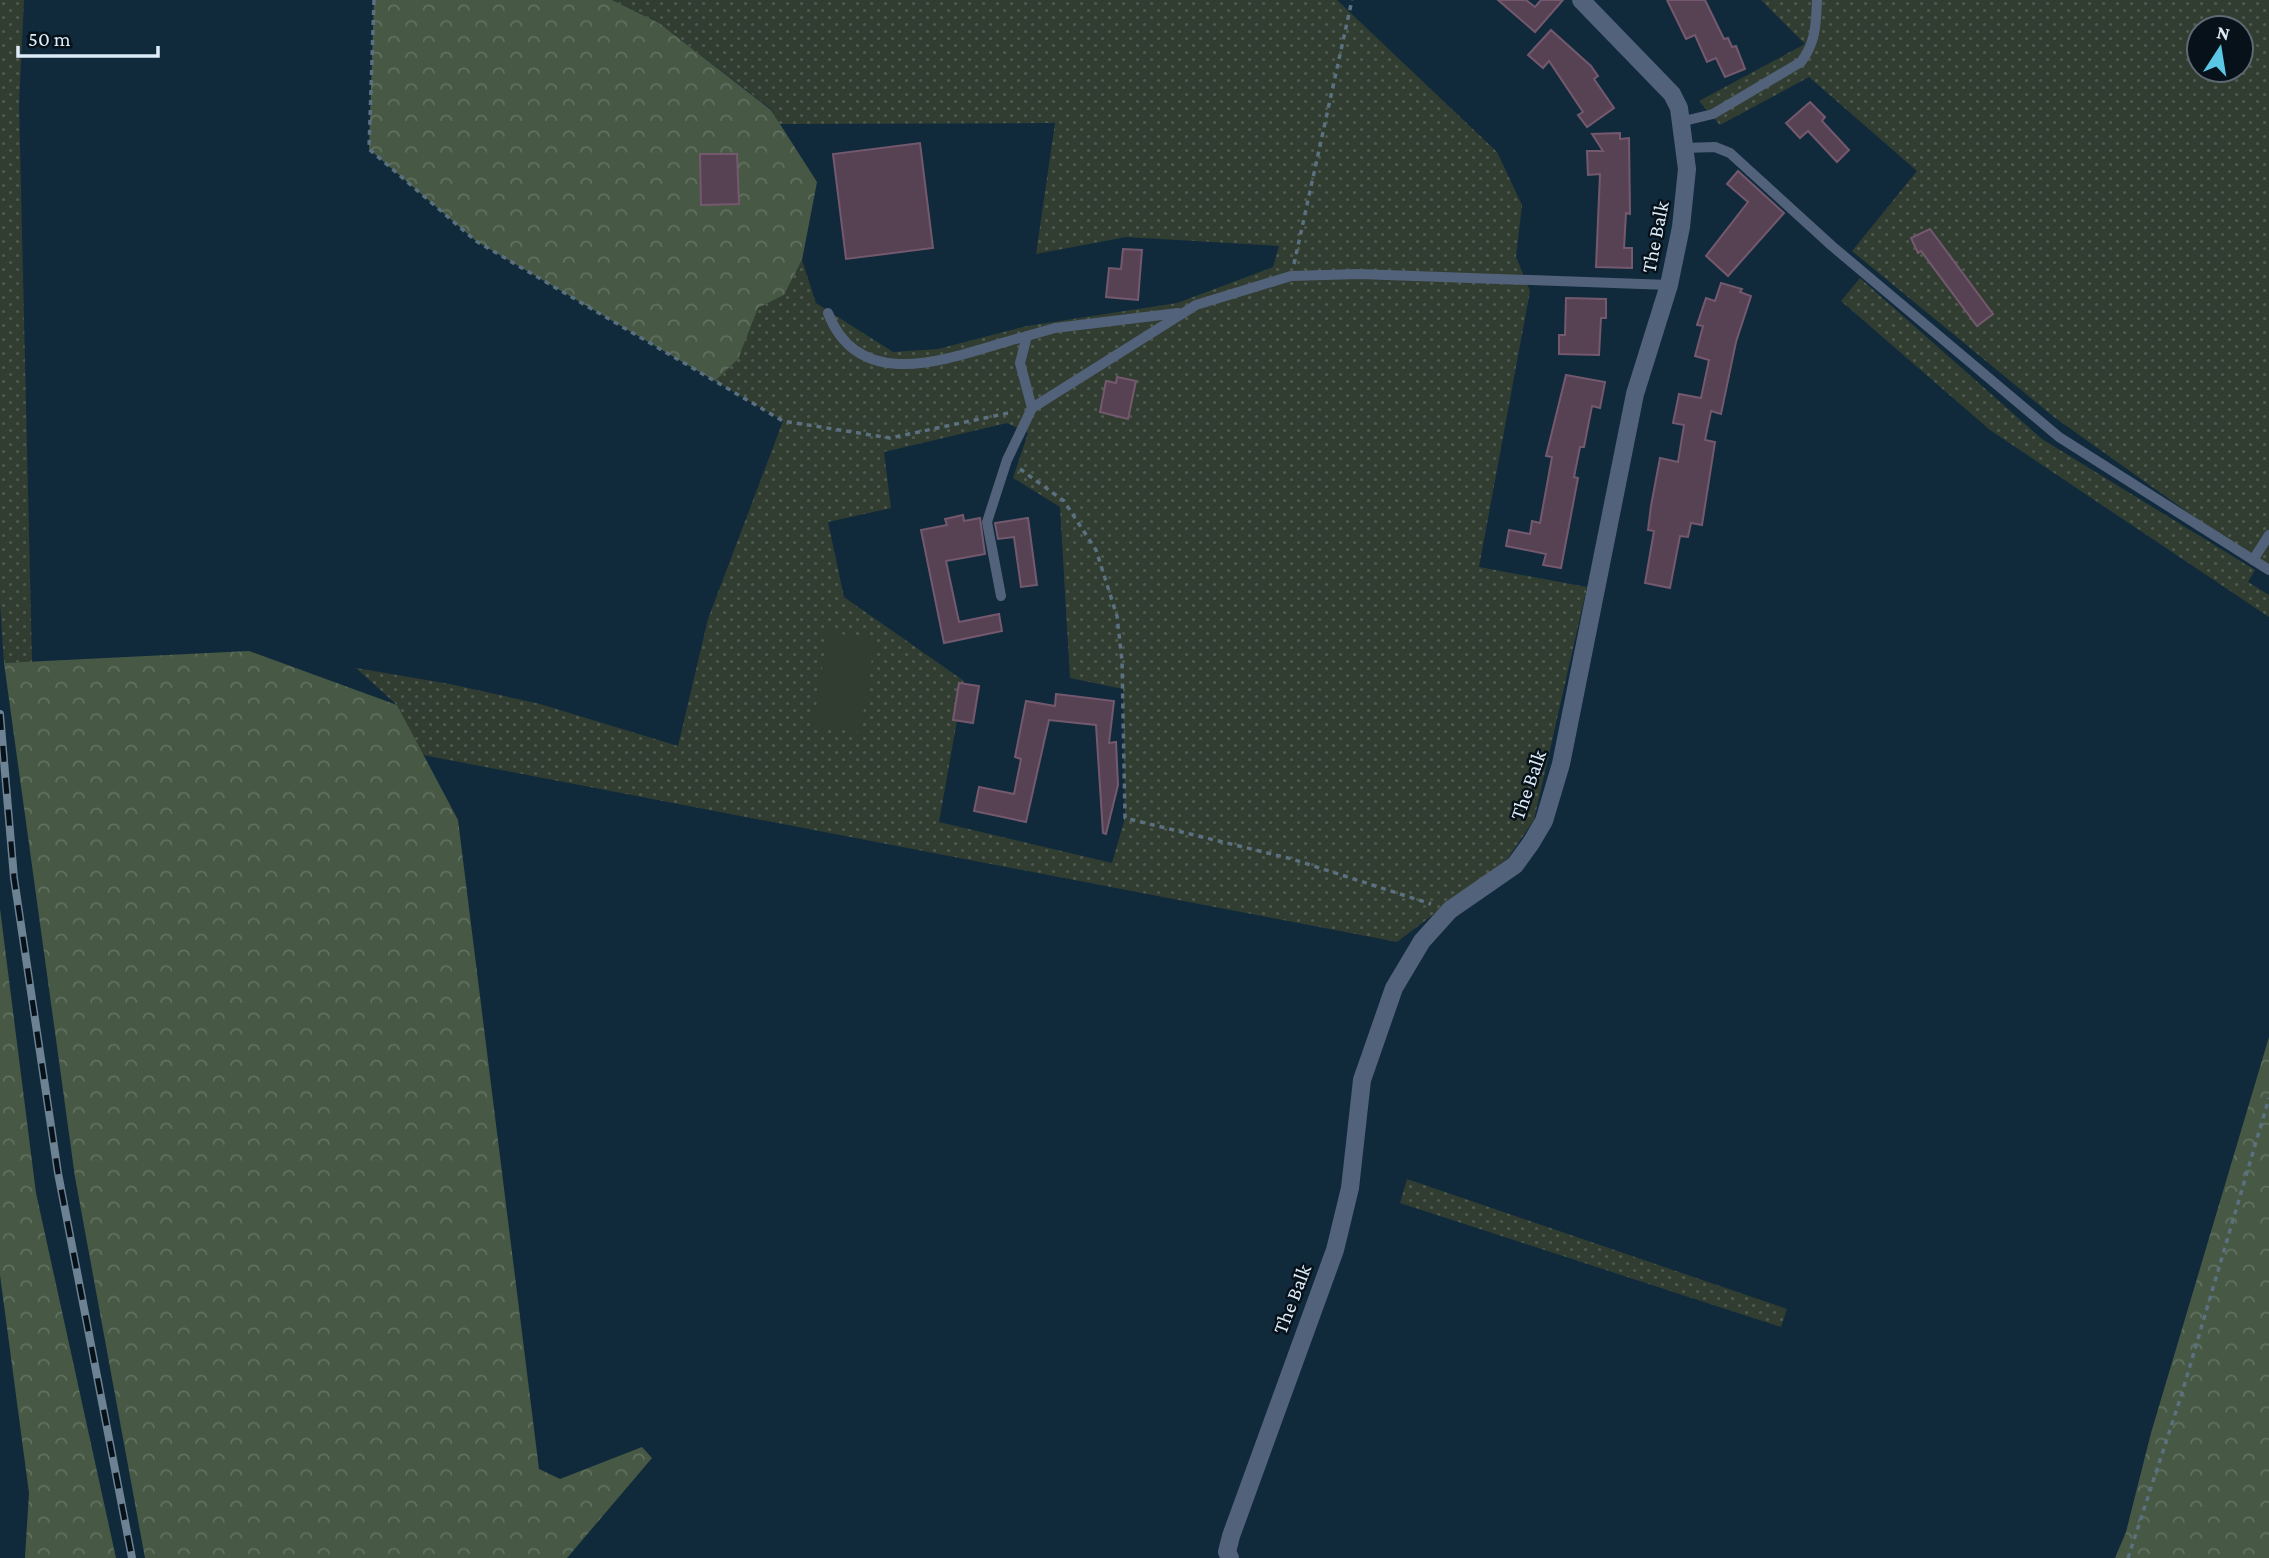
<svg xmlns="http://www.w3.org/2000/svg" width="2269" height="1558" font-family="'Crimson Pro',serif">
	<style>
		.grass { fill: url(#grass-dots); fill-rule: evenodd }
		.forest { fill: url(#forest-crowns) }
		.garden { fill: #313d30 }
		.building { fill: #574253; stroke: #74596e; stroke-width: 2 }
		.lines { fill: none; stroke-linecap: round; stroke-linejoin: round }
		.path { stroke: #5b7181; stroke-width: 3.5; stroke-dasharray: 5 5; stroke-linecap: butt }
		.lane { stroke: #53627b; stroke-width: 10 }
		.street { stroke: #53627b; stroke-width: 18 }
		.rail-casing { stroke: #6d8292; stroke-width: 8 }
		.rail { stroke: #071119; stroke-width: 5; stroke-dasharray: 16; stroke-linecap: butt }
		.labels { text-anchor: middle; dominant-baseline: central; stroke-width: 5; stroke-linejoin: round; paint-order: stroke }
		.street-label { font-size: 21px; fill: #ddecf9; stroke: #071119 }
	</style>
	<defs>
		<pattern id="grass-dots" width="8" height="8" patternUnits="userSpaceOnUse" patternTransform="scale(1.75)"><rect width="8" height="8" fill="#313d30"/><path d="M2 2h.1M6 6h.1" fill="none" stroke="#4e594f" stroke-width="1.8" stroke-linecap="round"/></pattern>
		<pattern id="forest-crowns" width="20" height="18" patternUnits="userSpaceOnUse" patternTransform="scale(1.75)"><rect width="20" height="18" fill="#475944"/><path d="M2 6a3 3 0 1 1 6 0M12 15a3 3 0 1 1 6 0" fill="none" stroke="#617160"/></pattern>
	</defs>
	<rect width="100%" height="100%" fill="#102a3c"/>
	<g class="grass">
		<polygon points="0,0 24,0 19,104 32,662 4,663 0,603"/>
		<path d="M612,0H1337L1497,152L1522,205L1516,257L1530,291L1479,567L1587,587L1534,820L1508,858L1397,942L423,755L397,705L356,668L450,684L540,704L678,746L708,619L783,421L715,381L738,358L758,308L784,295L802,260L816,303L893,352L938,349L1027,326L1177,303L1273,267L1279,246L1126,237L1036,254L1055,123L780,124L771,109L659,23ZM1007,423L1028,433L1013,478L1060,507L1070,678L1123,689L1125,818L1112,863L939,822L964,681L844,597L828,522L891,508L884,452Z"/>
		<path d="M1761,0H2269V570L2054,417L1852,251L1917,171L1809,77L1720,125L1699,101L1805,44ZM2199,28H2241V70H2199Z"/>
		<polygon points="1860,278 2042,439 2255,570 2248,582 2269,595 2269,617 1990,430 1841,301"/>
		<polygon points="1407,1179 1787,1309 1781,1327 1400,1203"/>
	</g>
	<g class="forest">
		<polygon points="374,0 612,0 659,23 771,110 817,182 802,260 784,295 758,308 738,359 715,381 476,241 369,149"/>
		<polygon points="249,651 397,705 458,820 539,1469 560,1479 642,1447 652,1458 567,1558 145,1558 75,1177 4,663"/>
		<polygon points="0,909 36,1193 116,1558 25,1558 29,1493 0,1275"/>
		<polygon points="2269,1037 2269,1558 2115,1558 2126,1532 2151,1433"/>
	</g>
	<polygon class="garden" points="828,632 875,639 860,733 813,725"/>
	<g class="building">
		<polygon points="1498,0 1526,0 1535,7 1541,0 1563,0 1535,32"/>
		<polygon points="1667,0 1705,0 1724,39 1728,38 1732,47 1736,46 1745,69 1725,77 1716,58 1707,62 1695,35 1686,39"/>
		<polygon points="1551,30 1591,66 1598,76 1594,79 1614,108 1587,127 1578,115 1583,112 1549,61 1543,68 1528,55"/>
		<polygon points="1810,102 1825,117 1822,121 1849,150 1837,162 1808,131 1800,138 1786,123"/>
		<polygon points="1620,133 1620,139 1629,138 1630,214 1626,213 1624,248 1632,248 1632,268 1596,267 1600,174 1588,175 1587,151 1603,151 1592,134"/>
		<polygon points="920,143 933,248 846,259 833,154"/>
		<polygon points="700,154 737,154 739,204 701,205"/>
		<polygon points="1738,171 1784,213 1728,276 1706,256 1748,202 1727,184"/>
		<polygon points="1930,229 1993,314 1977,326 1921,251 1918,253 1911,238"/>
		<polygon points="1123,249 1142,250 1138,300 1106,297 1109,268 1121,269"/>
		<polygon points="1721,283 1742,289 1740,292 1751,296 1736,342 1721,414 1711,411 1705,440 1715,442 1702,525 1691,523 1688,537 1680,536 1670,588 1645,583 1654,531 1648,530 1651,506 1660,458 1678,462 1684,425 1673,423 1679,394 1701,398 1709,360 1695,356 1703,326 1697,325 1706,298 1715,301"/>
		<polygon points="1566,298 1606,299 1606,318 1601,318 1599,355 1559,354 1559,335 1565,335"/>
		<polygon points="1566,375 1605,382 1600,408 1592,406 1584,447 1580,447 1574,477 1578,478 1561,568 1543,565 1546,554 1506,546 1509,530 1530,534 1532,521 1540,523 1552,457 1546,456"/>
		<polygon points="1117,377 1136,381 1128,419 1100,412 1106,381 1116,383"/>
		<polygon points="963,515 964,521 980,518 985,554 946,561 959,622 999,614 1002,631 944,643 921,530 947,525 945,519"/>
		<polygon points="1028,518 1037,585 1021,587 1014,537 998,539 995,523"/>
		<polygon points="959,683 979,686 973,723 953,720"/>
		<polygon points="1056,694 1114,701 1109,743 1116,742 1118,785 1106,834 1103,833 1096,725 1049,720 1026,822 974,811 979,787 1014,794 1021,759 1015,757 1026,701 1055,706"/>
	</g>
	<g class="lines">
		<g class="path">
			<polyline points="374,0 369,149 476,241 783,421 890,438 1013,412"/>
			<polyline points="1294,264 1352,0"/>
			<polyline points="1020,469 1064,501 1096,550 1117,616 1122,661 1125,818 1292,859 1431,904"/>
			<polyline points="2128,1558 2182,1393 2269,1098"/>
		</g>
		<g class="lane">
			<path d="M1680,122L1713,114L1801,62C1816,42 1816,24 1817,0"/>
			<polyline points="1684,148 1715,147 1730,153 1832,246 2059,437 2269,570"/>
			<path d="M828,313C862,401 963,352 1027,336"/>
			<polyline points="1032,408 1020,363 1027,336 1055,328 1178,313"/>
			<polyline points="2253,560 2269,535"/>
			<polyline points="1001,596 987,522 1007,460 1032,408 1196,305 1291,276 1359,274 1669,285"/>
		</g>
		<polyline class="street" points="1230,1558 1227,1552 1231,1536 1335,1250 1350,1188 1362,1080 1394,988 1422,941 1450,910 1515,865 1531,843 1544,821 1561,764 1635,394 1669,285 1681,227 1687,169 1679,108 1672,94 1581,0"/>
		<g class="rail-casing">
			<polyline id="rail" points="0,714 14,878 58,1173 132,1558"/>
		</g>
		<use href="#rail" class="rail"/>
	</g>
	<g class="labels">
		<g class="street-label">
			<text transform="translate(1655 237) rotate(-79)">The Balk</text>
			<text transform="translate(1528 785) rotate(-71)">The Balk</text>
			<text transform="translate(1292 1299) rotate(-69)">The Balk</text>
		</g>
	</g>
	<g transform="translate(2220 49) rotate(12)"><circle r="33" fill="#071119" stroke="#5d6973" stroke-width="2"/>
	<path d="M0-5L12 26L0 18L-12 26Z" fill="#5ac8e5"/>
	<text y="-10" font-size="19" font-weight="bold" text-anchor="middle" fill="#ddecf9">N</text>
	</g>
	<path d="M18 46v10h140v-10" fill="none" stroke="#ddecf9" stroke-width="3.5"/>
	<text x="28" y="46" font-size="21" fill="#ddecf9" stroke="#071119" stroke-width="5" paint-order="stroke">50 m</text>
</svg>
